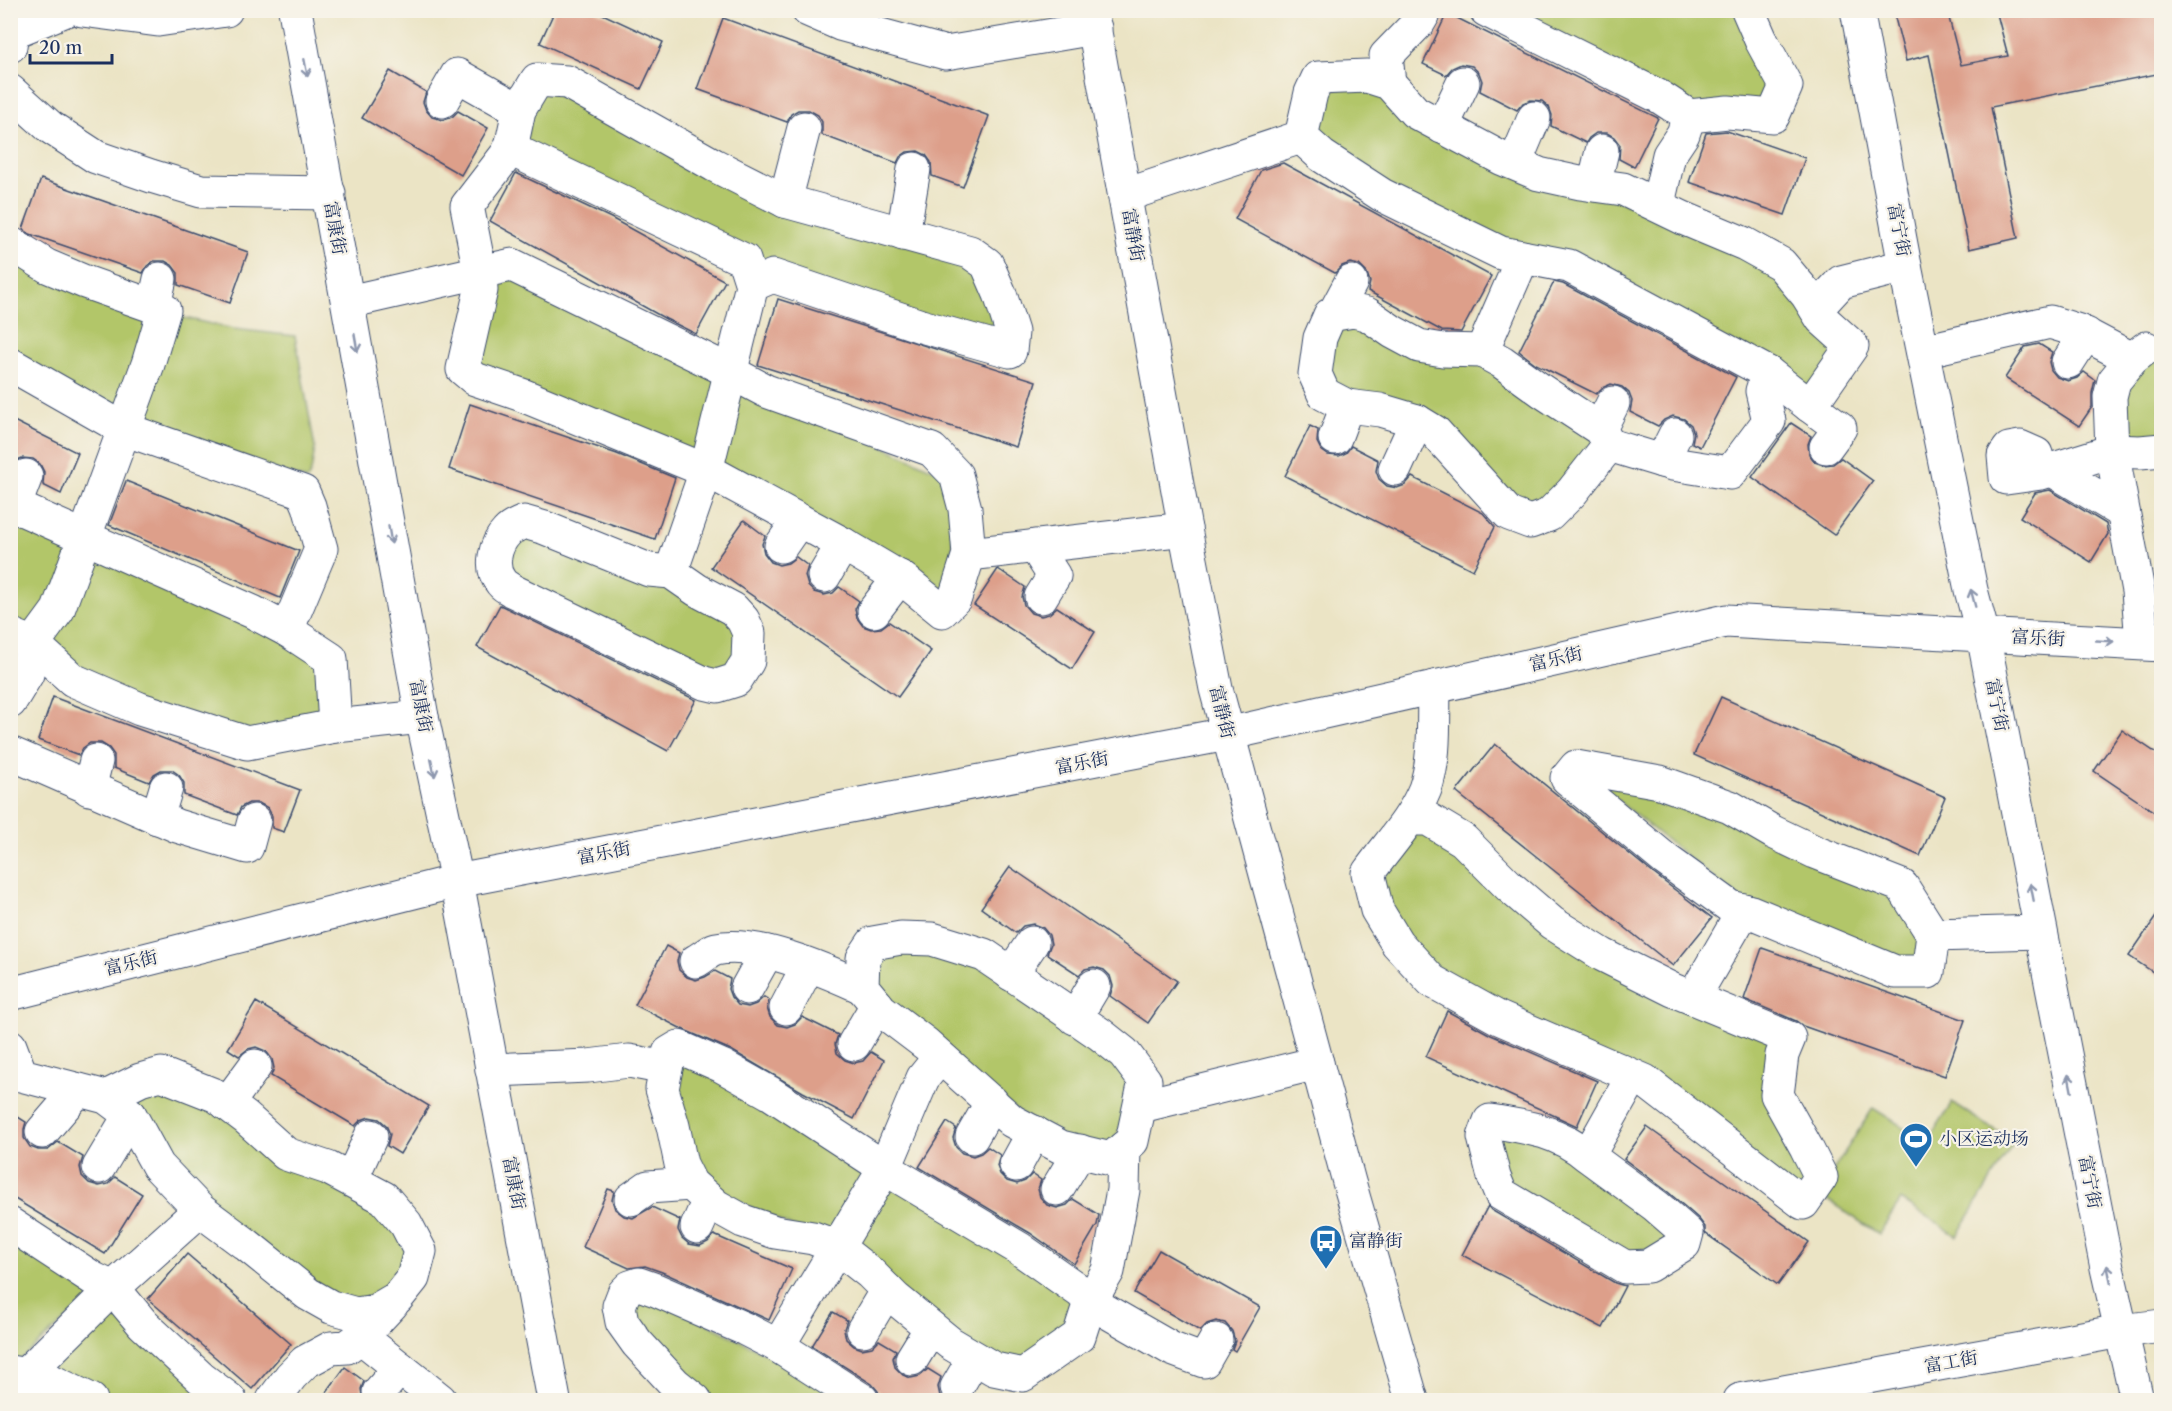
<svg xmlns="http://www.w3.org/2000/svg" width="2172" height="1411" font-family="'Libre Caslon Text','Noto Serif SC',serif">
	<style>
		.green { fill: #b2c669; stroke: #667a64; stroke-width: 1.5 }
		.building { fill: #dd9f8a }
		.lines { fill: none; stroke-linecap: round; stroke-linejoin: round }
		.minor-casing { stroke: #3a4a6d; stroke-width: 35 }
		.minor { stroke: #fff; stroke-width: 33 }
		.oneway { stroke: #8d97ae }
		.labels { text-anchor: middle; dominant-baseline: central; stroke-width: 4.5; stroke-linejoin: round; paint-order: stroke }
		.street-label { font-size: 18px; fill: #1b2f5e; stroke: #f7f3e8 }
		.poi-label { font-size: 18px; fill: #1b2f5e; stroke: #f7f3e8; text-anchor: start }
	</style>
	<rect width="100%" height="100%" fill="#f7f3e8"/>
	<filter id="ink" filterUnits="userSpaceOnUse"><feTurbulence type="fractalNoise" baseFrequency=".0167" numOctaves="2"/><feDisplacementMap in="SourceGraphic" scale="12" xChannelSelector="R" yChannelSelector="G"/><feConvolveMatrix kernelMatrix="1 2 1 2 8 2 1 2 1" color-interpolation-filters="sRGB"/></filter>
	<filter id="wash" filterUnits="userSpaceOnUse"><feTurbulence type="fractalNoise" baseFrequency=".008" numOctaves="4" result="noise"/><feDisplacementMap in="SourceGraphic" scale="24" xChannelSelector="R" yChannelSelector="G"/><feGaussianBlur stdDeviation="1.35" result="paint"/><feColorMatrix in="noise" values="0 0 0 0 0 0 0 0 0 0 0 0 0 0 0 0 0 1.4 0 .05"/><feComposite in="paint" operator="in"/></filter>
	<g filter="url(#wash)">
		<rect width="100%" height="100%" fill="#ebe4c5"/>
		<g class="green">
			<polygon points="1499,11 1741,11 1780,84 1769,109 1688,111"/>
			<polygon points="1367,81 1596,191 1744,249 1847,347 1810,400 1504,246 1329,154 1306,119 1316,94"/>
			<polygon points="539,85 715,169 967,255 1007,345 774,271 523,149"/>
			<polygon points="10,248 158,311 123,423 11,359"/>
			<polygon points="514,270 725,374 703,465 467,367 486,291"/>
			<polygon points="171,315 234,329 295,336 315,448 311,472 307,480 135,424"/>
			<polygon points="1332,320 1479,354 1605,443 1530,518 1439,431 1328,392"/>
			<polygon points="2147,351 2161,353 2161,448 2114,448 2117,381"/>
			<polygon points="732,378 953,478 952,595 714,469"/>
			<polygon points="10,507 80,538 32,638 11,627"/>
			<polygon points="546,532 742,623 734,678 514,589 502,543"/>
			<polygon points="89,542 325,662 328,720 250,736 144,705 40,643"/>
			<polygon points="1578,769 1659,784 1899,888 1930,934 1925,969 1754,910"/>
			<polygon points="1414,825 1506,890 1778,1039 1815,1179 1801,1196 1502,1013 1403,943 1373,874"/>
			<polygon points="875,945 982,957 1141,1082 1108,1155 1060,1144 879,1004"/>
			<polygon points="672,1055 878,1169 836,1242 797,1229 696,1182"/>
			<polygon points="161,1082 334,1179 407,1236 409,1278 357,1310 229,1226 121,1097"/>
			<polygon points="1952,1103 2014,1142 1957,1236 1901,1200 1879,1234 1818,1194 1873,1108 1927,1142"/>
			<polygon points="1493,1125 1537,1130 1684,1233 1648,1264 1504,1193"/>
			<polygon points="886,1172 1087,1303 1022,1372 995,1366 844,1246"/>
			<polygon points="10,1229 101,1288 11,1368"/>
			<polygon points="641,1290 857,1400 700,1400 627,1312"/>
			<polygon points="112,1291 228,1400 97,1400 48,1375"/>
		</g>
		<g id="blocks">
			<g class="building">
				<polygon points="555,10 594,10 663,42 641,89 540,43"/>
				<polygon points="1893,10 1947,10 1961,65 2008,56 1996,10 2162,10 2162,73 1991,107 2018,238 1969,249 1929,55 1906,61"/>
				<polygon points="1447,13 1658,118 1634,167 1619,159 1620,145 1614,137 1607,133 1596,133 1589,138 1586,143 1551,126 1552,115 1549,107 1542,101 1531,100 1523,103 1517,110 1480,91 1482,81 1479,73 1472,66 1461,64 1452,68 1446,75 1423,64"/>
				<polygon points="723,18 989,116 963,187 932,176 931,162 926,155 918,151 907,152 900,157 897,163 822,135 822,122 818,115 809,110 798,110 791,114 787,122 697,89"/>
				<polygon points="390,71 426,92 423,102 426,110 432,117 443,120 452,117 458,111 488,128 461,175 362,118"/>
				<polygon points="1727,131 1805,158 1785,215 1689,182 1706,133"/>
				<polygon points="1283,163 1491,276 1461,332 1442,331 1368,291 1370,282 1367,273 1359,265 1350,263 1342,266 1335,273 1235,219 1261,170"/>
				<polygon points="516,173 611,218 725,281 696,334 666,319 490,221"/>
				<polygon points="41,179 248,252 230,303 178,285 178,273 172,265 165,261 154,261 147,266 143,273 30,234 23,229"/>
				<polygon points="1554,282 1563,284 1736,377 1700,447 1692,443 1694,433 1691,425 1684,419 1673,416 1664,420 1658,426 1630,412 1632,401 1629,393 1622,387 1611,384 1602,388 1596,394 1536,364 1519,351"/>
				<polygon points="778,299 1036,381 1016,447 758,365"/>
				<polygon points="2039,344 2052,352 2049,362 2051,370 2057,377 2068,381 2077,378 2084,372 2095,380 2092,393 2092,407 2079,426 2005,378 2025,347"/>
				<polygon points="470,404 617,454 675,478 655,539 449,469"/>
				<polygon points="10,419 78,453 61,494 43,485 44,472 40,464 33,459 22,458 15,461 10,466"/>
				<polygon points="1791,423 1811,436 1808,444 1809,454 1815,462 1823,465 1833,464 1841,458 1873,481 1834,535 1752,477"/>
				<polygon points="1310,426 1318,430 1317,442 1321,450 1328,455 1339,456 1346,453 1351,446 1378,460 1376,471 1379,479 1387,486 1397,488 1405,485 1412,477 1483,513 1495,527 1473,570 1285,476"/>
				<polygon points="126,481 299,551 280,598 109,525"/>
				<polygon points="2050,490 2106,524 2108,534 2091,562 2020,517 2035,493"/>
				<polygon points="744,520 765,536 762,544 764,553 771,562 779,565 788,563 796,557 808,566 805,576 808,586 814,592 824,595 833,593 839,587 859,601 855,609 857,618 863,626 871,629 881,628 889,622 931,651 898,697 711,567"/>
				<polygon points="998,569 1025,587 1022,597 1024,605 1031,613 1041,616 1049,614 1057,607 1095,632 1072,669 974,605"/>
				<polygon points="500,605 696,700 668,751 477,647"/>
				<polygon points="53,697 300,790 284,832 272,828 272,816 268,808 259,803 249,803 241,807 237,815 184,795 184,783 179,775 172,770 161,770 154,774 149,782 114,768 114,755 109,748 101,743 90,743 83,748 79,755 38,740"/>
				<polygon points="1721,697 1945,797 1920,856 1694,755"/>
				<polygon points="2122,730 2162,757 2162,817 2094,771"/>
				<polygon points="1495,744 1654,874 1712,918 1673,966 1456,792"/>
				<polygon points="1010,867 1177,981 1148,1023 1110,996 1113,986 1110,976 1104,970 1094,967 1085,969 1079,975 1047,954 1051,944 1049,935 1043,928 1033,924 1023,926 1016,933 981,908"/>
				<polygon points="2162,908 2162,978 2129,956"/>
				<polygon points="666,946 679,953 677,961 679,970 687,977 696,980 705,977 715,971 730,979 728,989 731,997 738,1005 748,1007 756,1004 764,997 769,1000 767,1008 770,1017 778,1025 787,1027 795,1024 802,1017 838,1035 835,1044 837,1053 845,1060 854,1063 863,1061 871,1052 884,1060 854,1119 803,1092 731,1050 682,1029 635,1005"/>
				<polygon points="1762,948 1965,1020 1945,1076 1803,1026 1796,1021 1744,999"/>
				<polygon points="256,1002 429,1106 400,1154 387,1146 390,1134 386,1125 379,1119 369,1117 361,1120 355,1126 271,1076 274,1068 272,1059 266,1051 256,1047 248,1049 239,1056 228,1049"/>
				<polygon points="1447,1011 1491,1035 1597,1081 1577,1126 1426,1057"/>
				<polygon points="10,1112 26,1122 24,1129 24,1138 30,1147 38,1150 48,1150 58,1142 83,1157 80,1167 82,1176 89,1183 99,1186 108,1184 115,1177 142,1194 105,1254 10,1196"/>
				<polygon points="947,1122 956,1128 953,1138 956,1147 962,1153 973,1156 981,1153 988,1147 1000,1155 997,1166 1000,1174 1007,1181 1017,1184 1025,1181 1032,1174 1041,1180 1038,1189 1040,1197 1047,1205 1057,1208 1067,1205 1073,1199 1099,1215 1097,1225 1074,1264 1030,1233 919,1167"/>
				<polygon points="1647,1127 1809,1242 1778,1285 1705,1233 1705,1227 1699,1219 1668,1192 1624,1159"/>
				<polygon points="608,1189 614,1191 612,1200 615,1209 624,1216 633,1218 652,1207 680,1220 678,1230 682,1238 689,1244 700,1246 708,1242 714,1235 792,1269 769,1320 662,1272 645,1266 629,1268 583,1247"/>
				<polygon points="1488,1206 1491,1210 1615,1283 1625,1286 1603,1328 1462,1255"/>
				<polygon points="1159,1250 1260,1307 1235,1351 1232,1349 1235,1341 1232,1331 1225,1323 1216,1321 1207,1324 1200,1331 1134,1293"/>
				<polygon points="187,1254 291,1344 252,1389 148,1299"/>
				<polygon points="833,1312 847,1320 844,1329 846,1339 854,1346 862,1349 872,1347 879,1340 896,1350 893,1358 895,1367 903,1375 911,1378 920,1376 928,1369 941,1377 938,1387 940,1396 945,1401 881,1401 878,1391 872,1384 812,1346"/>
				<polygon points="345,1367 364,1381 361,1389 363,1401 320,1401"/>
			</g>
		</g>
	</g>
	<g filter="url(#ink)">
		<use href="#blocks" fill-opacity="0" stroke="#3a4a6d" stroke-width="1.5"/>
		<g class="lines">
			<g class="minor-casing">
				<g id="minor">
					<polyline points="82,10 158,20 226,10"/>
					<polyline points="295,10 422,717 457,881 554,1400"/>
					<polyline points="808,10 840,24 946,53 1095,28"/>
					<polyline points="1091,10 1185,529 1216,689 1349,1182 1412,1400"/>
					<polyline points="1486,10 1660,97 1689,116 1728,112 1773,116 1786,86 1761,40 1748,10"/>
					<polyline points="1857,10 1905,266 1971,590 1983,635 2107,1268 2137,1400"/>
					<polyline points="10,46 12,32 66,10"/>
					<polygon points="1367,76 1389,83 1415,112 1501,158 1539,174 1580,183 1623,189 1683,218 1745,244 1781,264 1807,295 1822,319 1852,346 1810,406 1768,373 1569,266 1501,253 1382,195 1322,156 1301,137 1311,93 1318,78"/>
					<polyline points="1389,83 1386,56 1419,22 1426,10"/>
					<polyline points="10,91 50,127 96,157 151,176 201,191 329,193"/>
					<polyline points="442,101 457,75 519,110"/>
					<polyline points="1442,127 1463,83"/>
					<polyline points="1515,163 1534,118"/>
					<polyline points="1594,185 1602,151"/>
					<polyline points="1126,195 1301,137"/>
					<polyline points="785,201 804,128"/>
					<polyline points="1658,204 1669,155 1683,134 1689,116"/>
					<polyline points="903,234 914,169"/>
					<polyline points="10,243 47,266 85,282 164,310 148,364 58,610 33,644 27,674 10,702"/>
					<polygon points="512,265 719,366 766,391 932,450 956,475 965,509 969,554 955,598 942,611 904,580 843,544 712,473 522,395 475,379 463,369 481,290 480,272"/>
					<polyline points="348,302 480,272 467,206 507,154 512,143"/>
					<polyline points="154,306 160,279"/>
					<polyline points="1816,309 1841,282 1905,266"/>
					<polygon points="1353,311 1367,314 1393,332 1419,346 1443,350 1482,351 1502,362 1542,391 1600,429 1609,445 1572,492 1549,515 1530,522 1509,514 1435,432 1417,421 1380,410 1347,406 1324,394 1315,374 1320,338 1330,315"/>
					<polyline points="1334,314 1351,282"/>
					<polyline points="1482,351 1523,257"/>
					<polyline points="1923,351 2050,322 2079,331 2132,359"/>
					<polyline points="2068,362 2086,334"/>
					<polyline points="10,364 124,429 303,492 309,506 321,549 287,630"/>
					<polyline points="1810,406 1840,428 1826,447"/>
					<polyline points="1600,429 1613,403"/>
					<polyline points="1335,438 1347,406"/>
					<polyline points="1609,445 1672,464 1730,473 1769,421 1762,391 1768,373"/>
					<polyline points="1662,461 1675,435"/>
					<polyline points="1395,469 1417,421"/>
					<polyline points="2051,469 2123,512"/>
					<polyline points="2041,473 2036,454 2020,447 2009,449 2004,456 2006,478 2041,473 2112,451 2140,452 2162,450"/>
					<polyline points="10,504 253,612 287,630 331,659 335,726"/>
					<polyline points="15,505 26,476"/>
					<path d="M524,522L545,528L649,570L671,572L697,590L733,609L743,620L749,633L748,661L736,680L717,686L704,683L513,591C509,588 503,586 501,582C489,568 495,544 507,532C511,527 518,525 524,522Z"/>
					<polyline points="781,546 799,520"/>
					<polyline points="1035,546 1054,576 1041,597"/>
					<polyline points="969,554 1185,529"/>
					<polyline points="671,572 706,471 752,285 744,260 521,154 512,143 519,110 537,80 567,82 714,165 785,201 970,252 987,264 1000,294 1012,332 1010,351 921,326 773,276 752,285"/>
					<polyline points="824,576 843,544"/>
					<polyline points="874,611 900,577"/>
					<polyline points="10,634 33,644 73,680 140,709 247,743 335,726 422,717"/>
					<polyline points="2142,643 2138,591 2112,451 2110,397 2114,381 2132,359 2146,348"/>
					<polyline points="10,753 177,826 247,847 254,821"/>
					<polygon points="1576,767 1660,782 1730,807 1773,832 1815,852 1902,886 1933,935 1928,972 1895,972 1751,912 1731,907 1666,860 1567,778"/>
					<polyline points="89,789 96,761"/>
					<polyline points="157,818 166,788"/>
					<path d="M1409,819H1428L1463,840L1510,887L1552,923L1603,955L1673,990L1789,1038L1782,1055L1777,1095L1806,1147L1821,1177L1803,1203L1645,1081L1499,1018L1432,981L1397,943L1377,910L1368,873C1387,846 1412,821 1425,789C1436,758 1433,720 1434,687"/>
					<polyline points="1933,935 2040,932"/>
					<polygon points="901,938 932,939 984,955 1100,1034 1124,1053 1145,1081 1132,1141 1111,1159 1061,1147 1012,1121 926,1044 881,1010 862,987 863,958 873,943"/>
					<path d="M696,961C702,958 709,951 716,949C756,940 825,970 862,987"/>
					<polyline points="1011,974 1032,943"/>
					<polyline points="747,988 767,952"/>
					<polyline points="10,994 457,881 1227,734 1726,621 2162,645"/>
					<polyline points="1693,998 1744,910"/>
					<polyline points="786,1008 808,966"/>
					<polyline points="1075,1018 1094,986"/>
					<polyline points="854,1044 877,1005"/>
					<polyline points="10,1046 21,1075 106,1097 140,1080 161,1074 217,1096 246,1118 286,1154 328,1168 384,1198 406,1224 420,1251 413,1278 397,1298 375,1311 356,1314 331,1307 308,1294 247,1245 200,1210 158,1166 130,1115 106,1097"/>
					<polygon points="679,1047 722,1066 770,1093 891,1172 1020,1249 1081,1292 1090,1302 1079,1336 1023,1375 994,1369 950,1343 895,1298 870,1273 837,1247 813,1238 775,1232 743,1221 716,1206 691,1184 681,1164 673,1126 662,1089 669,1053"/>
					<polyline points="492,1070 588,1066 629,1061 666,1068"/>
					<polyline points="227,1104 255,1066"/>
					<polyline points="1141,1106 1317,1063"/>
					<polyline points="42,1132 78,1090"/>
					<polyline points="972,1137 992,1102"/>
					<polyline points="1124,1148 1123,1190 1108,1271 1090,1302 1172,1349 1204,1361 1216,1340"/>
					<path d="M1588,1156L1656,1206L1687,1233L1684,1244L1648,1266L1625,1267L1501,1194L1494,1177L1484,1137L1490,1121C1528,1127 1558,1131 1588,1156L1633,1076"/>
					<polyline points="1016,1165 1034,1132"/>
					<polyline points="99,1167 130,1115"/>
					<polyline points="351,1180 371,1136"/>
					<polyline points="1057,1189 1080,1151"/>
					<polyline points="631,1199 648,1187 691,1184"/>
					<polyline points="10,1224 94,1279 113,1288 143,1324 202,1379 230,1400"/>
					<polyline points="697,1227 709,1200"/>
					<polyline points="392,1304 361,1337 440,1400"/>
					<polyline points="863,1330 887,1290"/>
					<polyline points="778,1346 885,1168 923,1078 940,1057"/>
					<polyline points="912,1359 931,1328"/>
					<polyline points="10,1372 45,1378 91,1400"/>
					<polyline points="10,1386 24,1376 113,1288 200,1210"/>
					<polyline points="957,1387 974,1358"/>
					<polyline points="379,1392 400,1368"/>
					<polyline points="273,1400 291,1376 305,1362 331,1348 347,1347 361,1337"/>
					<polyline points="695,1400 675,1384 637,1343 622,1322 619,1306 624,1293 630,1287 639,1284 656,1290 745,1329 778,1346 862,1400"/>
					<polyline points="1740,1400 2121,1331 2162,1326"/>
				</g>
			</g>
			<use href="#minor" class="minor"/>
		</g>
		<defs><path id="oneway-shaft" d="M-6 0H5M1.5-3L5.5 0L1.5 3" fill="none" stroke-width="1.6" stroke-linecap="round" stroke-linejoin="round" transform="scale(1.5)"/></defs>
		<g class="oneway">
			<use href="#oneway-shaft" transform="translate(306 68) rotate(79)"/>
			<use href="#oneway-shaft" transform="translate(356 343) rotate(80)"/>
			<use href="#oneway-shaft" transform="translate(390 535) rotate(80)"/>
			<use href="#oneway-shaft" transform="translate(1973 598) rotate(-105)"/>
			<use href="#oneway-shaft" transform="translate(2105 641) rotate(3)"/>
			<use href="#oneway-shaft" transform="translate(433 768) rotate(78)"/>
			<use href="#oneway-shaft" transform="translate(2032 892) rotate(-101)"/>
			<use href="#oneway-shaft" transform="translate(2070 1083) rotate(-101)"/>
			<use href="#oneway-shaft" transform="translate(2109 1274) rotate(-102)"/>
		</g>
	</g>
	<defs>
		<g id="stadium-pin" transform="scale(1.725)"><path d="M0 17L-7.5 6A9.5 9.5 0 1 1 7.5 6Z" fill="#1f6fb2" stroke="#f7f3e8"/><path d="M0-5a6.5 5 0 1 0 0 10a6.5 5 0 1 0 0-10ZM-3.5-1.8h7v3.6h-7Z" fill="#fff"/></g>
		<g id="bus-pin" transform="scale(1.725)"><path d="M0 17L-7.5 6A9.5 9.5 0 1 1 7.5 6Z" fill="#1f6fb2" stroke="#f7f3e8"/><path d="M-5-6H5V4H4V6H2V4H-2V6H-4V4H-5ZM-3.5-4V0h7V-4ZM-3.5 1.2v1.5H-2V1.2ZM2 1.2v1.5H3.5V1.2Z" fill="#fff"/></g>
	</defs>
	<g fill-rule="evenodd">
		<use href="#stadium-pin" x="1916" y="1139"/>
		<use href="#bus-pin" x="1326" y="1241"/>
	</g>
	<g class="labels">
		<g class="street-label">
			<text transform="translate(335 228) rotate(80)">富康街</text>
			<text transform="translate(1899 230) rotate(79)">富宁街</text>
			<text transform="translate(1133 235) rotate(80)">富静街</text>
			<text transform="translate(2038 638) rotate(3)">富乐街</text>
			<text transform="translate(1556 659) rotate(-13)">富乐街</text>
			<text transform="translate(1997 705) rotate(79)">富宁街</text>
			<text transform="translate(421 706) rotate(79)">富康街</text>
			<text transform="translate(1222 712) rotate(76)">富静街</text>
			<text transform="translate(1082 763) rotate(-11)">富乐街</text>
			<text transform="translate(604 853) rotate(-11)">富乐街</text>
			<text transform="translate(131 963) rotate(-14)">富乐街</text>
			<text transform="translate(2090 1182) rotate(79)">富宁街</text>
			<text transform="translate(514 1183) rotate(79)">富康街</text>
			<text transform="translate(1951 1362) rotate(-10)">富工街</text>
		</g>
		<g class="poi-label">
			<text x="1939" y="1139">小区运动场</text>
			<text x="1349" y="1241">富静街</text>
		</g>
	</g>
	<rect width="2172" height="1411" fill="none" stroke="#f7f3e8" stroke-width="36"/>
	<path d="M30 54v9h82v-9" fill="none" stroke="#1b2f5e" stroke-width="3"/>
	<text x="39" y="54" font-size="18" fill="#1b2f5e" stroke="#f7f3e8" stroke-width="4.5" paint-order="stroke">20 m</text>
</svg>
